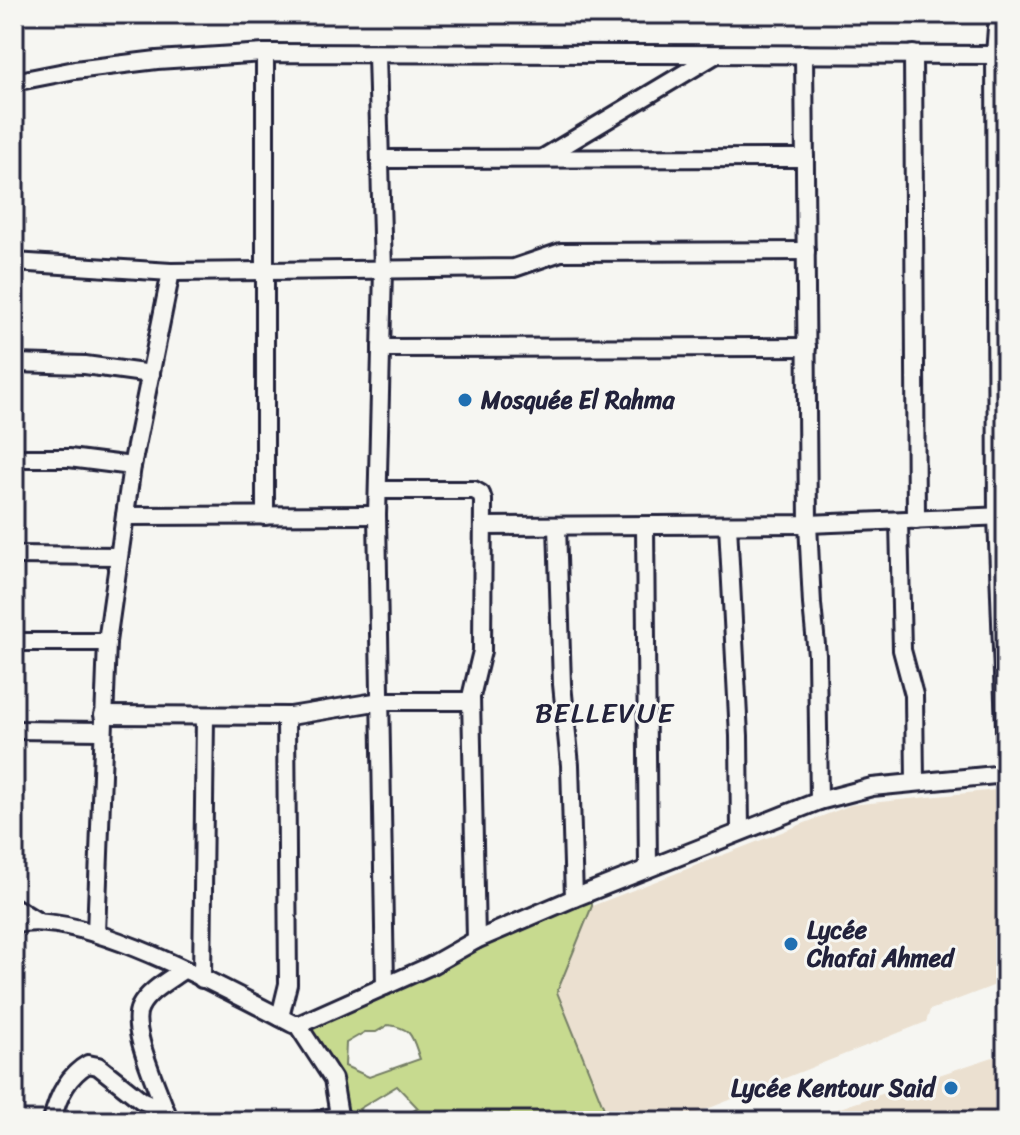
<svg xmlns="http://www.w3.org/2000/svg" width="1020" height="1135" font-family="Sriracha,sans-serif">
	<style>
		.built { fill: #ebe0d0 }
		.green { fill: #c7da8f; stroke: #747e65; stroke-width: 2; fill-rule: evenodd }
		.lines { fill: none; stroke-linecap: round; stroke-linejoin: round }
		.minor-casing { stroke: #22223b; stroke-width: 22 }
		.minor { stroke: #f6f6f2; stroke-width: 16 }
		.poi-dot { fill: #1f6fb2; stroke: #f6f6f2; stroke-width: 3 }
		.labels { text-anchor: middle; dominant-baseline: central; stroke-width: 6; stroke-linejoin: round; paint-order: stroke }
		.poi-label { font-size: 24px; font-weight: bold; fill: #22223b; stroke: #f6f6f2; text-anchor: start }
		.quarter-label { font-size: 28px; letter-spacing: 2px; fill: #22223b; stroke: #f6f6f2 }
	</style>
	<rect width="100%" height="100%" fill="#f6f6f2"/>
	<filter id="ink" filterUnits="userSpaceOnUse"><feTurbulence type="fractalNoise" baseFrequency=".0125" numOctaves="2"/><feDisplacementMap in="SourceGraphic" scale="16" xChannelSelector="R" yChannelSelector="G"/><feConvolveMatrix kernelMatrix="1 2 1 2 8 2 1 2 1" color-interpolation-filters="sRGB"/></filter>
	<g filter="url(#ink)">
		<g class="built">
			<polygon points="1006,789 1006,981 930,1010 926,1022 677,1121 609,1121 557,991 592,906 851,805"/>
			<polygon points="996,1056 1006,1121 801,1121"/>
		</g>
		<path class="green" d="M592,891V906L557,992L609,1121H397L418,1108L397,1086L359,1109L369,1121H340L337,1096L300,1024ZM388,1025C413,1028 412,1037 420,1059L369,1077L345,1066L346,1043L365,1032H376Z"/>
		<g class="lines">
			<g class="minor-casing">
				<g id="minor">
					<polyline points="998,14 995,55 997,517 1006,753"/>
					<polyline points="265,53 265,516"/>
					<polyline points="804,54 808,524 812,604 817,655 819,801"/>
					<polyline points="913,54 916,520"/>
					<polyline points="377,55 383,270 377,515 385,986"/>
					<polyline points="14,82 75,70 157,60 265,53 1006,55"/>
					<polyline points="543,158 715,55"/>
					<polyline points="380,159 805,158"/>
					<polyline points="14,262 171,272 514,268 561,252 806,251"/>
					<polyline points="381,348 807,347"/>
					<polyline points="14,363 85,365 151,374"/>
					<polyline points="14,458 69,458 132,466"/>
					<polyline points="378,490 474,490 481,494 483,500 482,651 471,697 476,940"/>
					<polyline points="125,516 377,515"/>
					<polyline points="899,521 902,650 914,695 915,782"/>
					<polyline points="728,525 739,736 740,831"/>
					<polyline points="483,526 808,524 1005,516"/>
					<polyline points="557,526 562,684 570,765 574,898"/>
					<polyline points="645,526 648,868"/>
					<polyline points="14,555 118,556"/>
					<polyline points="14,642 107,642"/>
					<polyline points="103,715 290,716 381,701 471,701"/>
					<polyline points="14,730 103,731"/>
					<polyline points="14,907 37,921"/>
					<path d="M14,925C78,906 232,993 293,1024H300L430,966L476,940L574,898L819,801L872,787L1006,774"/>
					<polyline points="96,933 107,642 132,466 171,272"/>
					<polyline points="202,979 205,716"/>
					<polyline points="280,1017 288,984 286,717"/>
					<polyline points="297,1024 333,1079 340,1121"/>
					<path d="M52,1121C57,1098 67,1076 88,1064L98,1066L141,1100L166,1111"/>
					<path d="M169,1121C162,1096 128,1029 140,1007C148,991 169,980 183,970"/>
					<polyline points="314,1121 340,1115"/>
				</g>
			</g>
			<use href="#minor" class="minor"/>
		</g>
	</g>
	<g class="poi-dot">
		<circle cx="465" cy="400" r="8"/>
		<circle cx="791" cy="944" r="8"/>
		<circle cx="951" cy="1088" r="8"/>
	</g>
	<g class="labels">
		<g class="poi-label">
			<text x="481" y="400">Mosquée El Rahma</text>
			<text x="807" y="930">Lycée<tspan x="807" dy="28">Chafai Ahmed</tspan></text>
			<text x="935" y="1088" text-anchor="end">Lycée Kentour Said</text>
		</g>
		<g class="quarter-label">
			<text x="605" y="712">BELLEVUE</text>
		</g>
	</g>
	<rect width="1020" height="1135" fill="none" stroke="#f6f6f2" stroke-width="48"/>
	<rect x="24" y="24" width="972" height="1087" fill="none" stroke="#22223b" stroke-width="3" filter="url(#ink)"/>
</svg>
